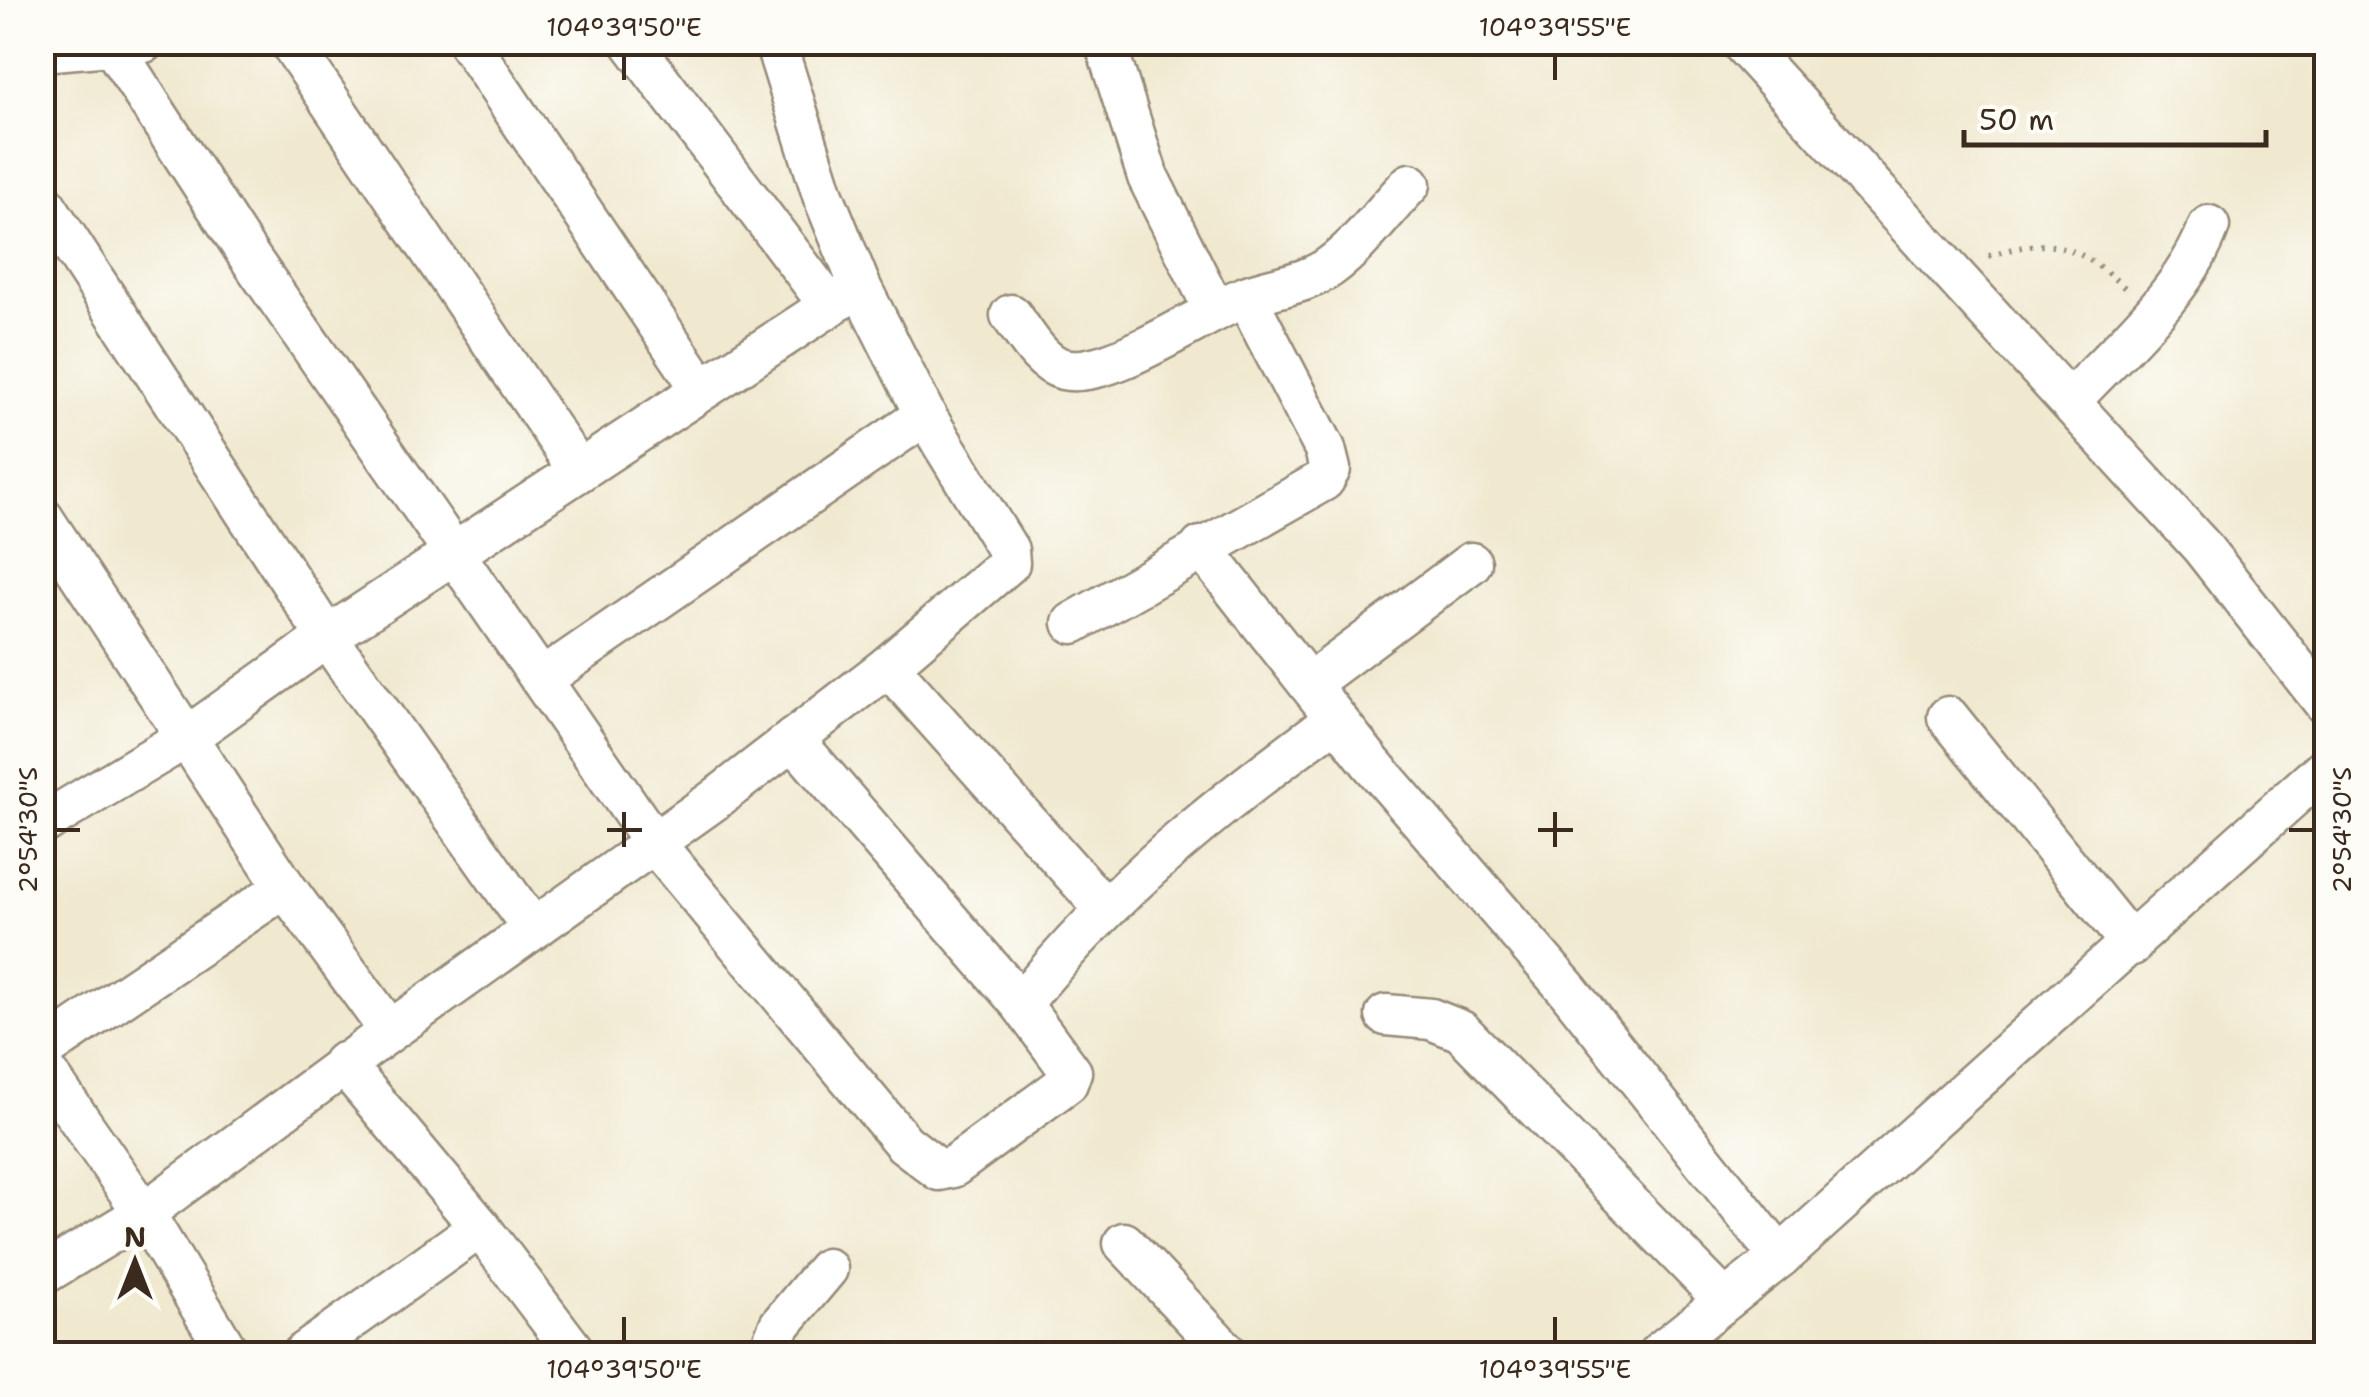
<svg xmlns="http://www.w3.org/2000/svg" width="2369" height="1397" font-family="'Shantell Sans',sans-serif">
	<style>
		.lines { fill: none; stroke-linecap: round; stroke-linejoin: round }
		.minor-casing { stroke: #968a77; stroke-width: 45 }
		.path { stroke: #968a77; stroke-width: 6; stroke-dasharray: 2.5 8; stroke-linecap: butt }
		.minor { stroke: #fff; stroke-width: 40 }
		.ticks { fill: none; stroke: #3b2a1e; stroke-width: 4 }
		.neatline { fill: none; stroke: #3b2a1e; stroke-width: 4 }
		.ticks-label { font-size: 25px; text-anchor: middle; fill: #3b2a1e }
	</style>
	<rect width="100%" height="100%" fill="#fdfcf7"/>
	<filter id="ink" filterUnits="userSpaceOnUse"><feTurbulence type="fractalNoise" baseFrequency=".01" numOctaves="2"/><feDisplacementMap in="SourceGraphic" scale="20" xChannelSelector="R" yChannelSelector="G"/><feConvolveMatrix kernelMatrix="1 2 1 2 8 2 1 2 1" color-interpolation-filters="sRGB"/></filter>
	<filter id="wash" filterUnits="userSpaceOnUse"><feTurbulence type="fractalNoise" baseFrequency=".0048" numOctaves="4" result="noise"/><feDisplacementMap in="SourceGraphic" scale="40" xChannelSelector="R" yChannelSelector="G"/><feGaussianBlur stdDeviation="2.25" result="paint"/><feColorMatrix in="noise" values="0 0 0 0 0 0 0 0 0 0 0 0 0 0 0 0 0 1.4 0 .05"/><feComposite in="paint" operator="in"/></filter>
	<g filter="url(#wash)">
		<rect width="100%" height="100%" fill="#f0e9d0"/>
	</g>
	<g filter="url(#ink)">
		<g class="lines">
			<g class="minor-casing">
				<g id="minor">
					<polyline points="110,42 248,255 654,843 904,1143 939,1170 953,1167 1067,1083 1071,1072 1021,1004 793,739"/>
					<polyline points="290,42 579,471"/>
					<polyline points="468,42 701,388"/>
					<polyline points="631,42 830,306"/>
					<polyline points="1105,42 1148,177 1215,311"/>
					<polyline points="1741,42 2201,546 2326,705"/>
					<polyline points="42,51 144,42"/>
					<polyline points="42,200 327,637 533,929"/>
					<path d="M1011,315C1024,332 1040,363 1063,369C1110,380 1199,314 1245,297C1274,286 1305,285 1331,266C1360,245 1385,210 1410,184"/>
					<path d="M2071,400C2118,349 2185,293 2209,226"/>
					<polyline points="42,517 285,887 390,1031 144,1213 42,1275"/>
					<polyline points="1201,547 1371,763 1567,989 1780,1257"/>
					<polyline points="1073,623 1324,480 1330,469 1325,449 1246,297"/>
					<polyline points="888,666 1105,909"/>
					<polyline points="542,679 925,415"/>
					<polyline points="1309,684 1471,563"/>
					<polyline points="1948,717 2132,945"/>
					<polyline points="42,824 187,737 327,637 860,286 823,195 775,42"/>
					<path d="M1021,1004C1115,887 1216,807 1336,719"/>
					<polyline points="1386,1015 1431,1019 1461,1031 1724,1300"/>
					<polyline points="390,1031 713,801 888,666 1009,563 1008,550 925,415 860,286"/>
					<polyline points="42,1051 285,887"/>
					<polyline points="343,1063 480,1227 576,1354"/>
					<polyline points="42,1066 144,1213 229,1354"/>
					<polyline points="1124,1243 1228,1354"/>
					<polyline points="303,1354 480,1227"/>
					<polyline points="768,1354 780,1325 827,1269"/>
					<polyline points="1658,1354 1780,1257 2326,767"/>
				</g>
			</g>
			<path class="path" d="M1989,256C2052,234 2079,246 2126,289"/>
			<use href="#minor" class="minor"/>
		</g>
	</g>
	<path class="ticks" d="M624,55V80M1555,55V80M624,812V847M1555,812V847M55,830H80M607,830H642M1538,830H1573M2289,830H2314M624,1317V1342M1555,1317V1342"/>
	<rect width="2369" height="1397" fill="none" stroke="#fdfcf7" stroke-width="110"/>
	<g transform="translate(135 1262)" stroke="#fdfcf7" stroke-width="8" paint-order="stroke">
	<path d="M0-8L18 38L0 25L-18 38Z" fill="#3b2a1e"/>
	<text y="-15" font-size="28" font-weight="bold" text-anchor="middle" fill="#3b2a1e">N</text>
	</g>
	<path d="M1964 130v15h302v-15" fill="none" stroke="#3b2a1e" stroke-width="5"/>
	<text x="1979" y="130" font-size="30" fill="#3b2a1e" stroke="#fdfcf7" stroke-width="8" paint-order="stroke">50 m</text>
	<rect x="55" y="55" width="2259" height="1287" class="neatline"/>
	<g class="ticks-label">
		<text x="624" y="36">104°39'50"E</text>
		<text x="1555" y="36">104°39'55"E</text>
		<text transform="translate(28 830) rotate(-90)" y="9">2°54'30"S</text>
		<text transform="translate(2342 830) rotate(-90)" y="9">2°54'30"S</text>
		<text x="624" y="1378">104°39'50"E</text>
		<text x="1555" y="1378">104°39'55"E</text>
	</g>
</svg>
